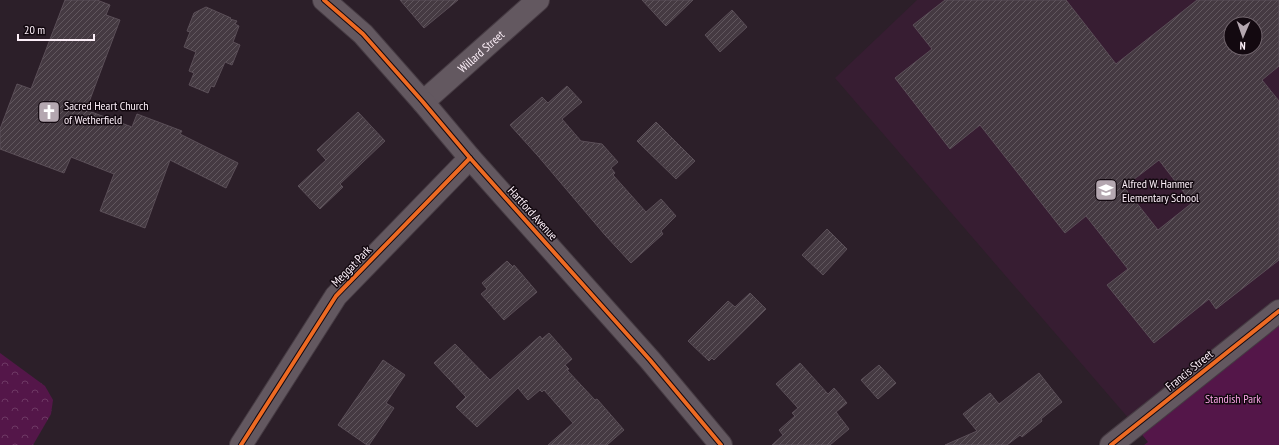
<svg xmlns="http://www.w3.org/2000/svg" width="1279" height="445" font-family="'PT Sans Narrow',sans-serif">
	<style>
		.built { fill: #371d32; fill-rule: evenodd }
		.forest { fill: url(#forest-crowns) }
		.green { fill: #541649 }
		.building { fill: url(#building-hatch); stroke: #5b4f58; fill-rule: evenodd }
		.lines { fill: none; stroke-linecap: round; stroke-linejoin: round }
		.minor-casing { stroke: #463b43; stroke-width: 24 }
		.tertiary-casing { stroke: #463b43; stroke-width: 24 }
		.minor { stroke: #635860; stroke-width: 22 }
		.tertiary { stroke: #635860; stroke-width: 22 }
		.cycleway-casing { stroke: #130910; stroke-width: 6 }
		.cycleway { stroke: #ed6a23; stroke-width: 4 }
		.labels { text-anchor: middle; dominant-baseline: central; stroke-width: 3; stroke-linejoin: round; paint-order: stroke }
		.street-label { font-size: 12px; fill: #fdf0f9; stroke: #130910 }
		.poi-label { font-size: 12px; fill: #fdf0f9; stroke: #130910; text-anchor: start }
		.park-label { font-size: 12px; fill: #f6a3e2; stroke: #130910 }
	</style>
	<defs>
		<pattern id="forest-crowns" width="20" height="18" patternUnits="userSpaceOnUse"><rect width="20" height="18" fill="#541649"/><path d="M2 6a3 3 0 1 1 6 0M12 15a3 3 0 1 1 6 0" fill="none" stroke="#6e3864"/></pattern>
		<pattern id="building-hatch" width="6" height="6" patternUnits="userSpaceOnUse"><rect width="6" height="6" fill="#453a42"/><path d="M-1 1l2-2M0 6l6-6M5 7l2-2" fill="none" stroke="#61575e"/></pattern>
	</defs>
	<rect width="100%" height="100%" fill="#2c1f29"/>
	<path class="built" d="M917,0H1279V303L1130,420L835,78ZM1231,24H1255V48H1231Z"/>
	<polygon class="forest" points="0,353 45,386 53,400 51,414 33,445 0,445"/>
	<polygon class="green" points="1279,303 1279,445 1144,445 1148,442 1130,420"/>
	<g class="building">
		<polygon points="65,0 97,0 110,5 106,15 120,20 86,110 132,127 137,114 182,131 180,134 238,163 226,188 170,160 145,228 100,211 114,174 71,157 64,173 0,149 0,129 17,84 31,89"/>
		<polygon points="400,0 458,0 424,28"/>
		<polygon points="642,0 693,0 666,26"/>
		<path d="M945,0H1066L1116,64L1197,0H1279V66L1262,80L1279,101V260L1216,309L1209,299L1154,343L1107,285L1128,269L1086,216L1065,233L980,125L950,149L895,78L932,49L913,25ZM1231,24H1255V48H1231ZM1159,160L1192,203L1158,230L1124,187Z"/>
		<polygon points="206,7 231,18 230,19 237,21 235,24 239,26 233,42 240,45 232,65 225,62 214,87 211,86 208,93 189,85 194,73 189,71 196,52 184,47 190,32 187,31 194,13"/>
		<polygon points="732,10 747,27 720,52 705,35"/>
		<polygon points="567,86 582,102 562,119 581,141 602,144 618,162 611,168 615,173 613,175 646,212 661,199 676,216 661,231 663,234 631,263 605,235 538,156 510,125 542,97 548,103"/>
		<polygon points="358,112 385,141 340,184 343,187 320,209 298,186 326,160 317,150"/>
		<polygon points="656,122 695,161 676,179 637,141"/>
		<polygon points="827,229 847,249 823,275 802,255"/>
		<polygon points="507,261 513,267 514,265 537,292 504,320 481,294 487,289 482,283"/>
		<polygon points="750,293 766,309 714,360 712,358 709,361 688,341 728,301 735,307"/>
		<polygon points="549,333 572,359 565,365 569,369 567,370 595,400 597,399 624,430 607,445 548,445 573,423 544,390 542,392 540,390 528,400 518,388 477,427 456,407 466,397 434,363 455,344 490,380 540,336 542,339"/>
		<polygon points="383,360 405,375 386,403 394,408 369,445 367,445 338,425"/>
		<polygon points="800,363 828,394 834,388 847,403 836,412 849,429 830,445 772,445 783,435 779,430 795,416 792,413 798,408 776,384"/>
		<polygon points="879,365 896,383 878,399 861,380"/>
		<polygon points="1039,373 1062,402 1041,419 1042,421 1022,437 1020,435 1007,445 945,445 977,431 963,414 990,393 999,404"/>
	</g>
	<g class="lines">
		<g class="minor-casing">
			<g id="minor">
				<path id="s1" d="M423,102L538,0"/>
				<polyline points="241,445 336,296 470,158"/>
				<polyline points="1111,445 1279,311"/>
			</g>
		</g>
		<g class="tertiary-casing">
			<polyline id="tertiary" points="324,0 363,34 423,102 470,158 650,360 721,445"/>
		</g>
		<use href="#minor" class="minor"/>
		<use href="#tertiary" class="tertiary"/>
		<g class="cycleway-casing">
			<g id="cycleway">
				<polyline points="324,0 363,34 423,102 470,158 650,360 721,445"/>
				<polyline points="241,445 336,296 470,158"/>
				<polyline points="1111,445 1279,311"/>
			</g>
		</g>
		<use href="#cycleway" class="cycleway"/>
	</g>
	<defs>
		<g id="church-square" transform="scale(1.15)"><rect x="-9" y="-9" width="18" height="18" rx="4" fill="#b4a7b0" stroke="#130910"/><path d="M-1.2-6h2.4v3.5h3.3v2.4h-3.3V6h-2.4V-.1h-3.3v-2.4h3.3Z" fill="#fff"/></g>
		<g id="school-square" transform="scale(1.15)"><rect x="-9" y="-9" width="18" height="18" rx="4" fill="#b4a7b0" stroke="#130910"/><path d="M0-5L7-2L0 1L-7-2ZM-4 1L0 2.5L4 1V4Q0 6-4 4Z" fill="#fff"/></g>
	</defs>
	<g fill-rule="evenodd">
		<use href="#church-square" x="49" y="112"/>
		<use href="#school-square" x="1106" y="190"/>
	</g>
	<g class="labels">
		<g class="street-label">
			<text stroke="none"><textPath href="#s1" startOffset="77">Willard Street</textPath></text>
			<text transform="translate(533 213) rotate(48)">Hartford Avenue</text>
			<text transform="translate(351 266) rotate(-46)">Meggat Park</text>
			<text transform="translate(1189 370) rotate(-39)">Francis Street</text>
		</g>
		<g class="poi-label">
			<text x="64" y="105">Sacred Heart Church<tspan x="64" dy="14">of Wetherfield</tspan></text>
			<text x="1122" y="183">Alfred W. Hanmer<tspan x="1122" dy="14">Elementary School</tspan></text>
		</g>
		<g class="park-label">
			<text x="1233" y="398">Standish Park</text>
		</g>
	</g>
	<g transform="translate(1243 36) rotate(182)"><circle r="19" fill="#130910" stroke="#71656d"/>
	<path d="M0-3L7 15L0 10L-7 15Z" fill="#b4a7b0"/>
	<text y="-6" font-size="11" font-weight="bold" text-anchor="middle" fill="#fdf0f9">N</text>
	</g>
	<path d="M18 34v6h76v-6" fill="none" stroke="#fdf0f9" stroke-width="2"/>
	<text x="24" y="34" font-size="12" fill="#fdf0f9" stroke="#130910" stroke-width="3" paint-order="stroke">20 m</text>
</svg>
